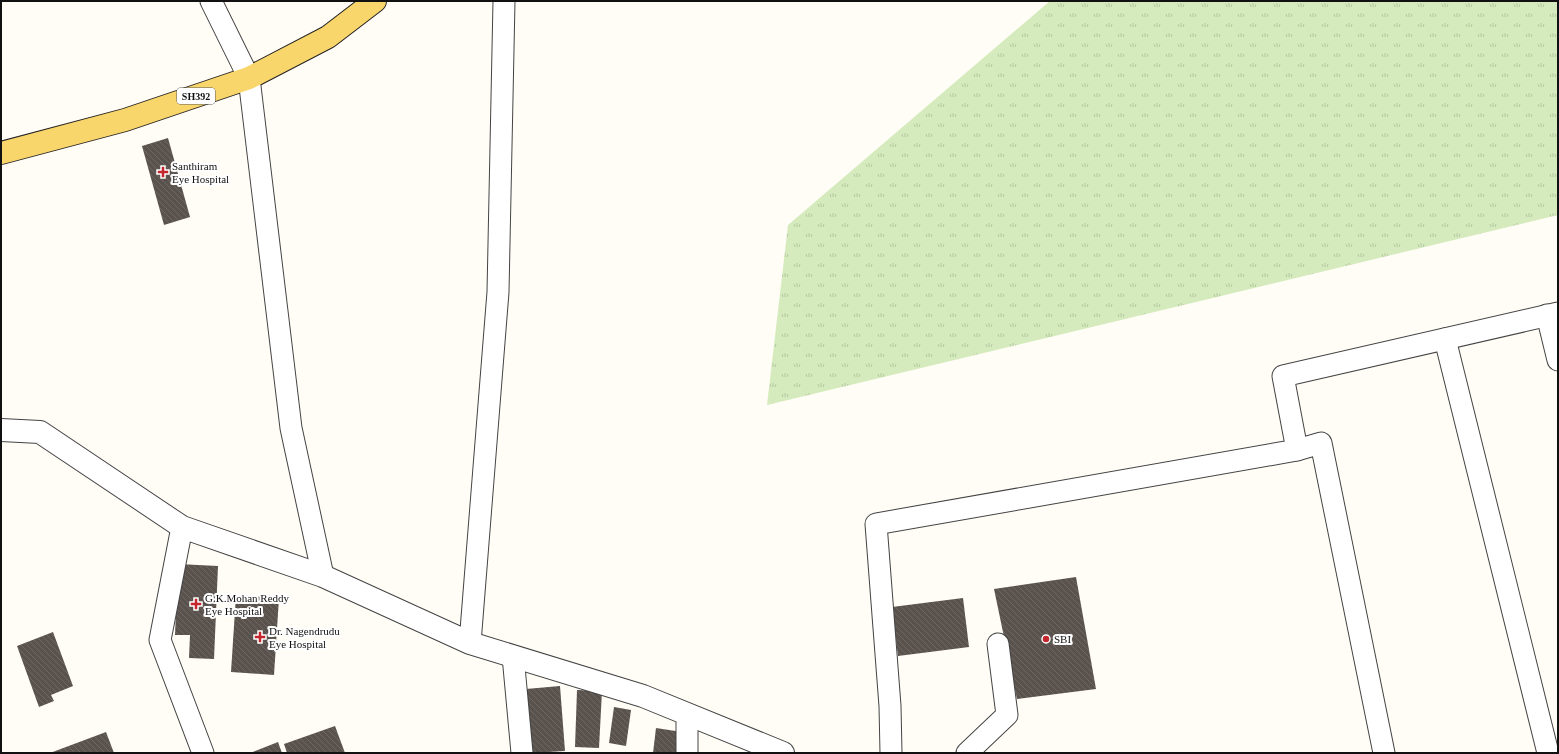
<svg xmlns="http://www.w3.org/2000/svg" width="1559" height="754" font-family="Georgia,serif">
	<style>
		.grass { fill: url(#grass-tufts) }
		.building { fill: url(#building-back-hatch) }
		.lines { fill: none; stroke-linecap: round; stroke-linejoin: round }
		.minor-casing { stroke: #444; stroke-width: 23 }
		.tertiary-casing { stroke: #444; stroke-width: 24 }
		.primary-casing { stroke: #222; stroke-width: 24 }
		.minor { stroke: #fff; stroke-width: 21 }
		.tertiary { stroke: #fff; stroke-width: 22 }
		.primary { stroke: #f9d66b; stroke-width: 22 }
		.poi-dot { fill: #c4262e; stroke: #fff; stroke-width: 1.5 }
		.labels { text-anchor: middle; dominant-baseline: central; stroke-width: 4; stroke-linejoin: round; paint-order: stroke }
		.shield { fill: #fff; stroke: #585858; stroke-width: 1 }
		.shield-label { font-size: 10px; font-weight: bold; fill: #111 }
		.poi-label { font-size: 11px; fill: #111; stroke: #fff; text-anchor: start }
	</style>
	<defs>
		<pattern id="grass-tufts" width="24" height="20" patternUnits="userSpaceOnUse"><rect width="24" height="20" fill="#d5ebbd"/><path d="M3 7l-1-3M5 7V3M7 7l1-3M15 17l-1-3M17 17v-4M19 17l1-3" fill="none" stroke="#b6c8a1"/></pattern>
		<pattern id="building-back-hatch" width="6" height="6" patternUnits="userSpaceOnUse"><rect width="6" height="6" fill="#5a524d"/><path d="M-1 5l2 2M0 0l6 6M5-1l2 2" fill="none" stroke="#6d6662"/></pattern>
	</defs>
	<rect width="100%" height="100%" fill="#fffdf5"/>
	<polygon class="grass" points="1050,1 1558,1 1558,215 767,405 788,225"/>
	<g class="building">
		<polygon points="168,138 190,217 164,225 142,146"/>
		<polygon points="178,564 218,566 214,659 189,658 190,635 175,635"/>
		<polygon points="1076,577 1096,689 1017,699 994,589"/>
		<polygon points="236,595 279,598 274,675 231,672"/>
		<polygon points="963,598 969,647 898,656 892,607"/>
		<polygon points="53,632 73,686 51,695 54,701 39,707 17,646"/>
		<polygon points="560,686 565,751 531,753 526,689"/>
		<polygon points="577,690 602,691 599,748 575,747"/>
		<polygon points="614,707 631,710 626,746 609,743"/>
		<polygon points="335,726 345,753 287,753 284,744"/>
		<polygon points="656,728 682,732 679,753 653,753"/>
		<polygon points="106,732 114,753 50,753"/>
		<polygon points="278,742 282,753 250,753"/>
	</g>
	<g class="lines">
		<g class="minor-casing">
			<g id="minor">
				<polyline points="211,1 249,78 291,428 323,576"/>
				<polyline points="1547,315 1558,360"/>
				<polyline points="1445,339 1548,753"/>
				<polyline points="1297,450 1321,443 1384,753"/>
				<polyline points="182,527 160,640 203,753"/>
				<polyline points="470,643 498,292 504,1"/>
				<polyline points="513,656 522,753"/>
				<polyline points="687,714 687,753"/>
				<polyline points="891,753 890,706 876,524 1297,450 1283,376 1558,313"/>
				<polyline points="967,753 1007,715 998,644"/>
			</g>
		</g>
		<g class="tertiary-casing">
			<polyline id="tertiary" points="1,430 40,432 182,527 323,576 470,643 643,696 783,753"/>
		</g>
		<g class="primary-casing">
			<polyline id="primary" points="1,153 125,120 249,78 328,37 375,1"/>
		</g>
		<use href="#minor" class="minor"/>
		<use href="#tertiary" class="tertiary"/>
		<use href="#primary" class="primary"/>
	</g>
	<g class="poi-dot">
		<path d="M161 166h4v4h4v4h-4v4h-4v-4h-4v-4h4z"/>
		<path d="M194 598h4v4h4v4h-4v4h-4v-4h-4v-4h4z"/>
		<path d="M258 631h4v4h4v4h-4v4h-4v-4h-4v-4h4z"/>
		<circle cx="1046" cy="639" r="4"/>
	</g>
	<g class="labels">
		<rect class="shield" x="177" y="88" width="38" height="16" rx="3"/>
		<g class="shield-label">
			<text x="196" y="96">SH392</text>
		</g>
		<g class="poi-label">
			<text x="172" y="166">Santhiram<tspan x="172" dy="13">Eye Hospital</tspan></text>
			<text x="205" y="598">G.K.Mohan Reddy<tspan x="205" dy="13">Eye Hospital</tspan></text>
			<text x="269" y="631">Dr. Nagendrudu<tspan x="269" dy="13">Eye Hospital</tspan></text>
			<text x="1054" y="639">SBI</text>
		</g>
	</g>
	<rect width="1559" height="754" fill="none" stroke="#111111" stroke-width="4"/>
</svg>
